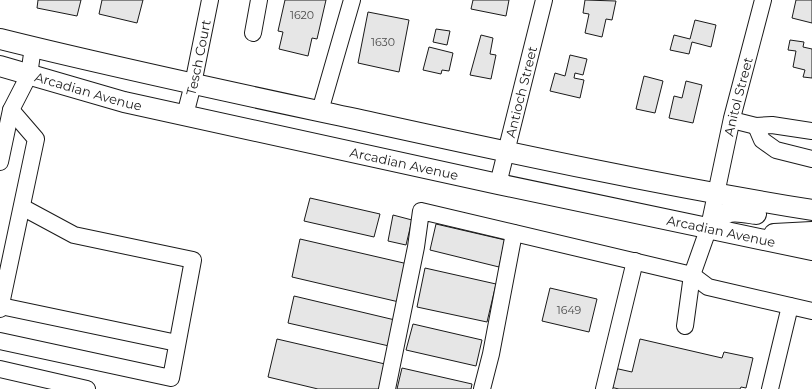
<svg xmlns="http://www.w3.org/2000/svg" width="812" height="389" font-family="Montserrat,sans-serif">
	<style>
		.building { fill: #e6e6e6; stroke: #1a1a1a }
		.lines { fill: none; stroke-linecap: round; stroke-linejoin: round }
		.minor-casing { stroke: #1a1a1a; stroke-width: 18 }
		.major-casing { stroke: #1a1a1a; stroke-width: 22 }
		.minor { stroke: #fff; stroke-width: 16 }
		.major { stroke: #fff; stroke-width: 20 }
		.labels { text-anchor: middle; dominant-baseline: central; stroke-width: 3; stroke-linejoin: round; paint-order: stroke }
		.number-label { font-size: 11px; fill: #4d4d4d }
		.street-label { font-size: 13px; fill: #1a1a1a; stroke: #fff }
	</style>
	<rect width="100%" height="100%" fill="#fff"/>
	<g class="building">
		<polygon points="38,0 81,0 77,16 37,8"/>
		<polygon points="102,0 143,0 137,23 99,14"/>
		<polygon points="285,0 326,0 317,39 312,38 308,56 279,49 283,32 278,31"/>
		<polygon points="473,0 509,0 506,16 471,9"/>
		<polygon points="585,0 616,1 612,20 606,19 602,37 585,33 589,14 583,13"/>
		<polygon points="796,0 812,0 812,23 792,18"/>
		<polygon points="368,12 409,20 399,72 358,63"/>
		<polygon points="695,20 716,25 711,47 692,42 689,54 670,50 674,35 690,39"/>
		<polygon points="436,29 450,31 447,45 433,42"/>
		<polygon points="481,35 493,38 490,54 496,55 491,79 470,75"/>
		<polygon points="790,40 804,42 803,47 812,49 812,78 803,77 805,70 793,67 796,51 788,50"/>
		<polygon points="429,47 453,53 449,71 442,70 441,74 423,70"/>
		<polygon points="570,55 587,59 583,75 575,73 574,78 584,80 580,98 550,91 555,73 565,76"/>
		<polygon points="644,76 663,81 655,113 636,109"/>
		<polygon points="686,81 702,85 693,123 669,118 674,96 682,98"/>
		<polygon points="310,198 380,214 374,237 304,221"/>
		<polygon points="393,215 412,220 406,245 388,241"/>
		<polygon points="436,224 505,240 499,267 430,250"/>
		<polygon points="300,239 408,264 399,302 292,277"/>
		<polygon points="425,268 496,284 487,322 417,307"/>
		<polygon points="550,288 597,299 589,332 542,321"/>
		<polygon points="294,296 395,320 389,346 288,323"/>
		<polygon points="413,324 482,340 476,366 406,350"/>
		<polygon points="277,339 385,364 379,389 318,389 268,377"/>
		<polygon points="640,339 722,358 724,352 753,358 746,388 741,387 740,389 619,389 610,387 614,368 632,372"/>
		<polygon points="402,368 472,384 471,389 397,389"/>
	</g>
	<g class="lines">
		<g class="minor-casing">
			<g id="minor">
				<polyline points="253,33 259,0"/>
				<polyline points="320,111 352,0"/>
				<path id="s1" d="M185,115L193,84L210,0"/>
				<polyline points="732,120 756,126 772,125 812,131"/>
				<polyline points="756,126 762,140 776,150 812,159"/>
				<polyline points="0,162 11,110 29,75 33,47"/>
				<path id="s2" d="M498,184L544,0"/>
				<polyline points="1,306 177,343"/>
				<polyline points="0,309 36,139 11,110"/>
				<path id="s3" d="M685,326L692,275L709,227L732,118L763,0"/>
				<polyline points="0,341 171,378 193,260 74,235 22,207"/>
				<polyline points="0,369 87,389"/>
				<polyline points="387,389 416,247 421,211 692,275 708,287 812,311"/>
				<polyline points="482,389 491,354 514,233"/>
				<polyline points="604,389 635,261"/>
				<polyline points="770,389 790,306"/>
			</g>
		</g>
		<g class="major-casing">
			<g id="major">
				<path d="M0,39C124,70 249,96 374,123C520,155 665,186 812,210"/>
				<path id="s4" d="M0,66L124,102L498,184L812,250"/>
				<path d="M709,227C728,208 731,210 756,214"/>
				<polyline points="774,234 812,232"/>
			</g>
		</g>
		<use href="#minor" class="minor"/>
		<use href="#major" class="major"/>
	</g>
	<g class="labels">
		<g class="number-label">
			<text x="302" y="15">1620</text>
			<text x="383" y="42">1630</text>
			<text x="569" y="310">1649</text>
		</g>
		<g class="street-label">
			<text stroke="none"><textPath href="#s1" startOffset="59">Tesch Court</textPath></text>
			<text stroke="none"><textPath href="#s4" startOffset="92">Arcadian Avenue</textPath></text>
			<text stroke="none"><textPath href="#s2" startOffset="95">Antioch Street</textPath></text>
			<text stroke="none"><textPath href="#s3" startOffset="236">Anitol Street</textPath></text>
			<text stroke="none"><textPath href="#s4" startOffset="416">Arcadian Avenue</textPath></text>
			<text stroke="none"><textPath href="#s4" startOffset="740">Arcadian Avenue</textPath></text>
		</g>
	</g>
</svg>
